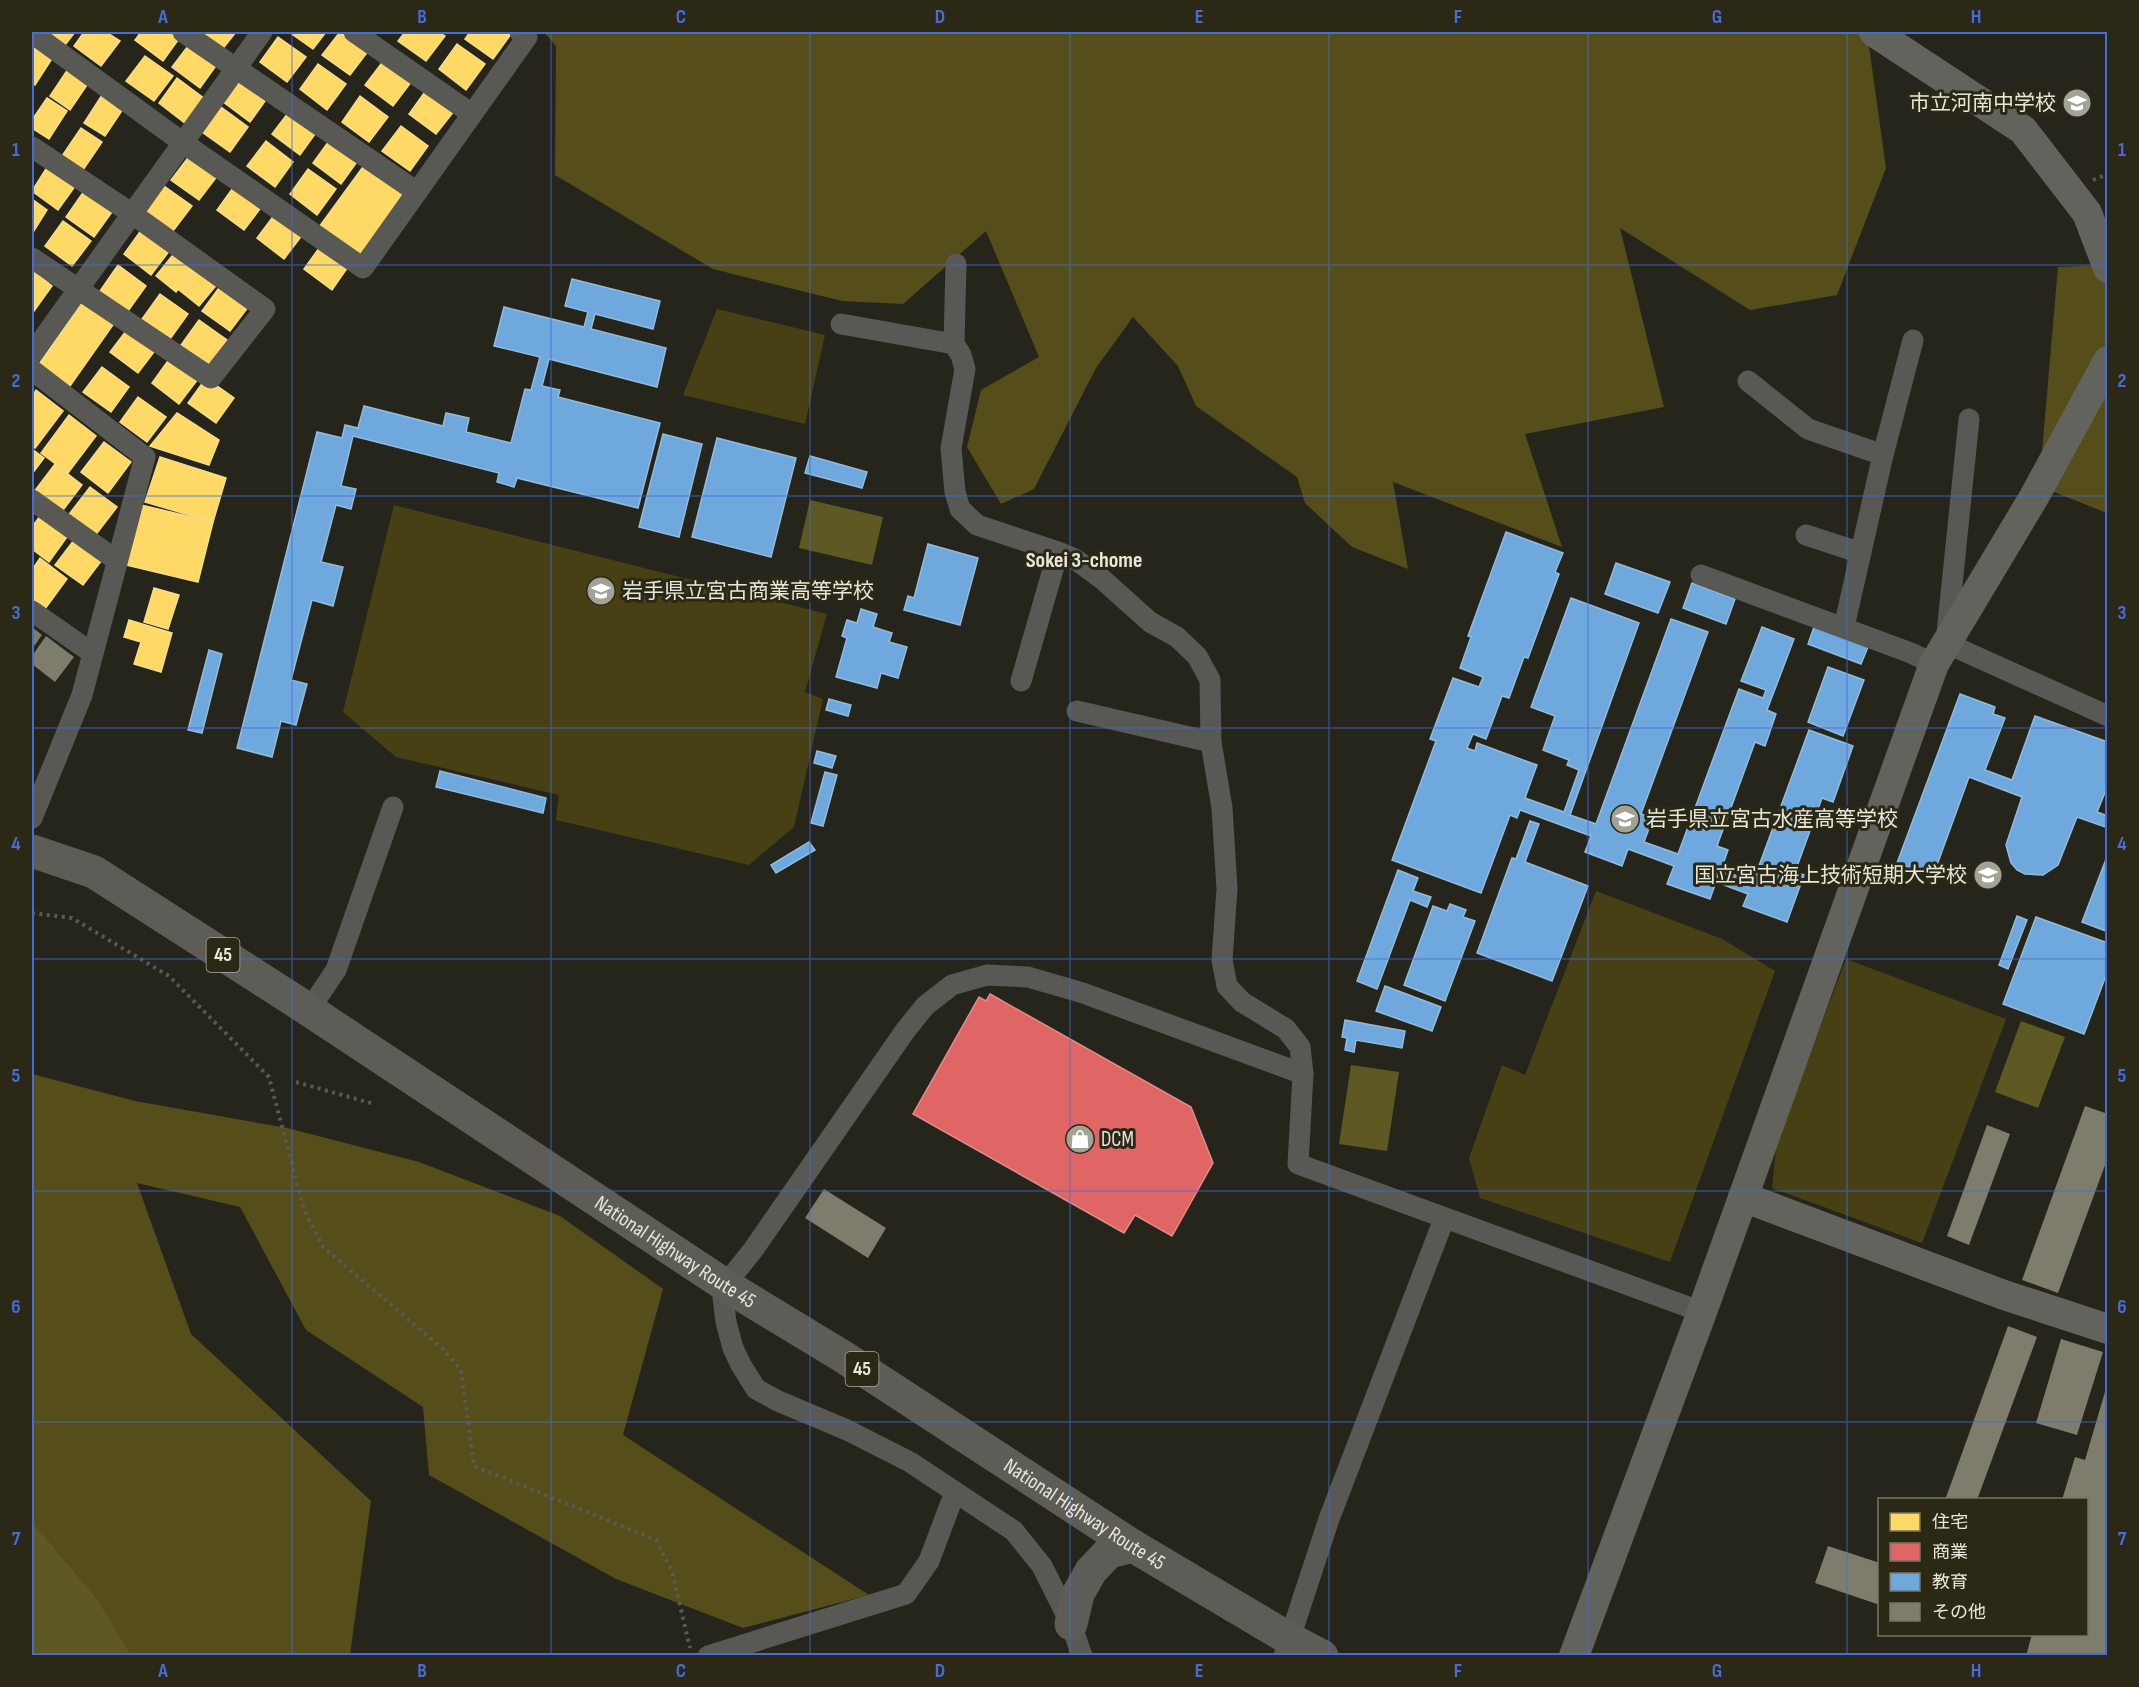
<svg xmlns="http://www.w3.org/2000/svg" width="2139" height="1687" font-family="'Sofia Sans Condensed','Noto Sans JP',sans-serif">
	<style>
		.green { fill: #464014 }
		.forest { fill: #554e1b }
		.water { fill: #5e5823 }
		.homes { fill: #ffd966; stroke: #f8dd89; stroke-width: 1.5 }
		.shops { fill: #e06666; stroke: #e28c89; stroke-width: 1.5 }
		.schools { fill: #6fa8dc; stroke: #93bbdb; stroke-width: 1.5 }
		.building { fill: #7e7c6c }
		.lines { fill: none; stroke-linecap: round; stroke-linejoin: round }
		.path { stroke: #5a5a55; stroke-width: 4; stroke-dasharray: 3 4.5; stroke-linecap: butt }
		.street { stroke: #585854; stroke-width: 21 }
		.secondary { stroke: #63635e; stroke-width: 30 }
		.highway { stroke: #5d5c56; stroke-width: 33 }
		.grid { fill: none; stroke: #456cd8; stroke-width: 1.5; stroke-opacity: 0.55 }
		.labels { text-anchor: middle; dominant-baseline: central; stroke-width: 6; stroke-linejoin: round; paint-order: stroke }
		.shield { fill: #2b2916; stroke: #afad9f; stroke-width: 1.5 }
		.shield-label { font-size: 20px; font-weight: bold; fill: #e7e6da }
		.poi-label { font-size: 21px; fill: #e7e6da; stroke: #2b2916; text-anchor: start }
		.street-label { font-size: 21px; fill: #e7e6da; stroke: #2b2916 }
		.neighbourhood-label { font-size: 22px; font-weight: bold; fill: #e7e6da; stroke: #2b2916 }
		.neatline { fill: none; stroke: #456cd8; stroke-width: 2 }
		.grid-label { font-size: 20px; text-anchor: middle; font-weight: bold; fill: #456cd8 }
	</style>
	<rect width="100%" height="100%" fill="#26251b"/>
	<g class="green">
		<polygon points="717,309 825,335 805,424 683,395"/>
		<polygon points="394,505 827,614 805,692 823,699 794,827 749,865 556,820 559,795 396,757 343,712"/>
		<polygon points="1596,891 1722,939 1775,971 1670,1262 1480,1198 1469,1158 1502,1065 1525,1075"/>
		<polygon points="1846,959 2006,1019 1922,1243 1772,1188 1777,1139"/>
	</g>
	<g class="forest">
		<polygon points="544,32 1867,32 1886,168 1837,295 1750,310 1620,228 1664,407 1525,434 1562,547 1393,482 1408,569 1352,547 1305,503 1297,477 1196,406 1178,366 1133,317 1096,368 1034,489 1001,504 967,447 981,390 1039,357 986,231 903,304 842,301 713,269 555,175 556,46"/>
		<polygon points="2107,265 2107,513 2039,486 2058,267"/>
		<polygon points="32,1074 135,1101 287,1128 419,1162 560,1216 663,1289 623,1435 869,1595 743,1628 616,1579 429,1475 423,1407 306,1330 240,1207 137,1183 191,1334 371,1501 350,1655 129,1655 32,1534"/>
	</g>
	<g class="water">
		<polygon points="810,500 883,517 872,565 799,548"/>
		<polygon points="2021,1021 2065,1037 2038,1108 1995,1092"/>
		<polygon points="1351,1065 1399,1072 1387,1151 1339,1144"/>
		<polygon points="32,1522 96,1598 131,1655 32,1655"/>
	</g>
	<g class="homes">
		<polygon points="47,32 75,32 65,45"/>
		<polygon points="84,32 106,32 120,41 101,66 74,46"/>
		<polygon points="141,32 176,32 181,36 163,61 135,40"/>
		<polygon points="196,32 236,32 221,51"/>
		<polygon points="289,32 326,32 313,49"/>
		<polygon points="340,32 343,32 369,50 350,75 322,55"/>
		<polygon points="405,32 438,32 445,36 426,61 398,41"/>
		<polygon points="470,32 507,32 511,34 493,59 465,39"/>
		<polygon points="278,37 306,57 287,82 260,62"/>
		<polygon points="191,42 218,63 200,88 172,67"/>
		<polygon points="32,44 53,57 35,85 32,83"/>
		<polygon points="457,44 485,64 466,90 439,69"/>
		<polygon points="145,56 173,76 154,101 126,81"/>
		<polygon points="384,60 412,81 393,106 365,85"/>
		<polygon points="318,64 346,84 327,110 300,89"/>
		<polygon points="68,69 89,82 70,110 50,96"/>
		<polygon points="241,76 268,97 250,122 222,101"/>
		<polygon points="177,78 205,99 186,124 159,103"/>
		<polygon points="427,89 455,110 436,134 409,114"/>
		<polygon points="102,95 123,109 105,136 84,123"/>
		<polygon points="360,96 388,117 369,142 342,122"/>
		<polygon points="47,98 67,111 49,139 32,128 32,120"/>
		<polygon points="221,107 248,127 230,152 202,132"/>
		<polygon points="291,109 318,130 300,155 272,134"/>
		<polygon points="401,126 428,146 410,171 382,151"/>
		<polygon points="81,128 102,142 83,170 62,156"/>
		<polygon points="331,138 359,159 341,184 313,163"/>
		<polygon points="266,141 293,162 275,187 247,166"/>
		<polygon points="190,155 218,175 199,200 171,180"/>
		<polygon points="49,164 76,185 58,210 32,191"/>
		<polygon points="365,164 405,193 359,257 319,227"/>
		<polygon points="308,169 336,189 317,215 290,194"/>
		<polygon points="235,185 263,205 244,230 217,210"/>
		<polygon points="164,186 192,206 173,231 145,211"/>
		<polygon points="84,191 112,212 94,237 66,217"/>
		<polygon points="32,199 47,210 32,234"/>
		<polygon points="275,214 303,234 284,259 257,238"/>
		<polygon points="63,221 91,241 72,266 45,246"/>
		<polygon points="142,229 170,250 151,275 124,254"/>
		<polygon points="322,244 350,264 332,290 304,269"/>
		<polygon points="176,251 196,267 176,292 156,276"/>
		<polygon points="118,265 146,286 128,311 100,291"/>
		<polygon points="199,265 219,282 199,306 179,290"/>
		<polygon points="32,270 52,286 34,311 32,309"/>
		<polygon points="221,285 249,306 230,331 202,311"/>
		<polygon points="160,294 188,314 170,339 142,319"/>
		<polygon points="84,300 115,322 70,386 39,364"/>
		<polygon points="199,320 227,340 209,366 181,345"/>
		<polygon points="129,327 157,348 138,373 110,352"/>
		<polygon points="170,358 198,379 179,404 152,383"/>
		<polygon points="102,367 129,387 111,412 83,392"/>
		<polygon points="206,378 234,398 216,423 188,403"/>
		<polygon points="36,390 63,411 35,448 32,445 32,397"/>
		<polygon points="138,397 166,417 147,442 120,422"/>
		<polygon points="177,413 219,440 209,465 150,446"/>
		<polygon points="69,415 96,436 68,473 41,453"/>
		<polygon points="104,442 131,462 108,493 81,472"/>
		<polygon points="32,449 44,458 32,474"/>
		<polygon points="160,457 226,478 213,522 145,502"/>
		<polygon points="55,464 82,485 60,514 33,493"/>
		<polygon points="90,487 117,507 94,537 67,517"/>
		<polygon points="141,505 213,522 198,582 126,565"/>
		<polygon points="40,516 67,537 49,562 32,549 32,527"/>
		<polygon points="74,540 102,560 83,585 55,565"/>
		<polygon points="40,558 67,579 45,609 32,598 32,570"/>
		<polygon points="154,588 179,595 168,629 144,622"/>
		<polygon points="129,620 172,633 161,672 134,664 141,642 124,637"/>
	</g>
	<polygon class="shops" points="990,994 1191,1107 1213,1163 1172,1236 1135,1215 1124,1233 913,1114 979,997 986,1001"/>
	<g class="schools">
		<polygon points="572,279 660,301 653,329 595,314 591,329 666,348 657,387 549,359 542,386 560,390 558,397 660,423 638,508 517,478 514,487 497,482 499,473 353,436 341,486 356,489 351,509 336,505 321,562 343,567 333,606 312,600 291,680 307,684 296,725 281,721 272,757 237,748 317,432 342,438 345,425 358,428 364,406 443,426 446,413 469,418 466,432 511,443 525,389 531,390 540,357 494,346 504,307 584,327 588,312 565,306"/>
		<polygon points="663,434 702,444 679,537 639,527"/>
		<polygon points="717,438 796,458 771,557 692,537"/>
		<polygon points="810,456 867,472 862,488 805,473"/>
		<polygon points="1506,532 1563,553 1555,572 1559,574 1528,658 1524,657 1509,698 1502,696 1486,739 1473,734 1467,748 1475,751 1477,743 1537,765 1525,798 1564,812 1579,770 1567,765 1569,760 1543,750 1555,716 1531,707 1571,598 1639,623 1570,815 1596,824 1671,619 1708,632 1641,814 1653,818 1644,842 1678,854 1739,689 1763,698 1766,690 1741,681 1762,627 1794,639 1767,710 1776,714 1765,746 1755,742 1717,846 1728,850 1721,870 1753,882 1809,730 1853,746 1833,802 1822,798 1795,872 1804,875 1787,922 1743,906 1748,894 1716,882 1710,899 1667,884 1674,866 1628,849 1622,866 1585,852 1591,836 1520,810 1517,818 1510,815 1481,893 1392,860 1436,741 1430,739 1453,678 1479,687 1483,677 1460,668 1471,637 1468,636"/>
		<polygon points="928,544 978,558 960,625 904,610 908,596 914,598"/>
		<polygon points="1616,563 1670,582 1658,613 1605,594"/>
		<polygon points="1692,583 1735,599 1726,624 1683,608"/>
		<polygon points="861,609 877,614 873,627 892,633 889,642 907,647 898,678 881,673 877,688 836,677 847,638 842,636 847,620 857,623"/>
		<polygon points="1814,627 1868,647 1861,664 1808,644"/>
		<polygon points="209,650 222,654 202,733 188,730"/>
		<polygon points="1828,667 1864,680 1843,736 1808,722"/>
		<polygon points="1960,694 1995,707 1993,714 2005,718 1985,770 2012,780 2035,716 2108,742 2108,785 2097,812 2108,816 2108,828 2077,817 2058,865 2043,875 2025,874 2017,870 2011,863 2006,845 2022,797 1969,777 1933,876 1897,863"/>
		<polygon points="829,699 851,705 848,716 826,710"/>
		<polygon points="817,751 836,756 832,768 814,763"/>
		<polygon points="440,771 546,798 543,813 436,787"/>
		<polygon points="825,772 837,775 823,826 811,823"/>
		<polygon points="1530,821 1539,824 1525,862 1588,886 1552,981 1477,953 1512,858 1516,859"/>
		<polygon points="809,842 815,850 776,873 771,865"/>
		<polygon points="2108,854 2108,932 2082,922"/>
		<polygon points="1398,870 1418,878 1413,891 1431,897 1427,907 1410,900 1377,989 1357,981"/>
		<polygon points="1450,904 1466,910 1463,917 1475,921 1445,1001 1404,985 1433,906 1447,911"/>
		<polygon points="2017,916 2027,920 2008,969 1999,965"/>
		<polygon points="2036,917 2108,943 2108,970 2084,1034 2003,1004"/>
		<polygon points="1385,986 1441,1007 1432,1031 1376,1011"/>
		<polygon points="1345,1020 1405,1031 1402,1048 1356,1040 1354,1052 1345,1050 1347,1038 1342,1037"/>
	</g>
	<g class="building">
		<polygon points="32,627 42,635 32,649"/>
		<polygon points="46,636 74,657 55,682 32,664 32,656"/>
		<polygon points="2085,1106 2108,1114 2108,1157 2058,1293 2022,1280"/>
		<polygon points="1987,1125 2010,1134 1969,1245 1947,1236"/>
		<polygon points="824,1189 886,1228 868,1258 805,1218"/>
		<polygon points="2008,1326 2037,1337 1977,1500 1945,1500"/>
		<polygon points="2061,1339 2103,1352 2077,1435 2036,1423"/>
		<polygon points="2107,1385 2108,1656 2026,1656 2032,1634 2086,1634 2086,1500 2062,1500 2075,1457 2085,1460"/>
		<polygon points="1828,1546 1880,1563 1880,1605 1815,1583"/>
	</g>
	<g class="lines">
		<g class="path">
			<polyline points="2093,180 2108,174"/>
			<polyline points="32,913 72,918 169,976 269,1077 304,1210 323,1247 442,1348 461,1370 474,1466 656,1540 672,1571 690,1648"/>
			<polyline points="296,1082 374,1104"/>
		</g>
		<g class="street">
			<polyline points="183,32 417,192"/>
			<polyline points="354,32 472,114"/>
			<polyline points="32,33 182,142 363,268 527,37 520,32"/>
			<polyline points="32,147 131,213 265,309 211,378 32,258"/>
			<polyline points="956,264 954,344 961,355 965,369 951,448 955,492 960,509 977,525 1058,552 1075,559 1102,579 1150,622 1177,637 1197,656 1210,680 1211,742 1222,808 1227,889 1222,960 1227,986 1242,1002 1286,1029 1300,1047 1303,1074"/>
			<polyline points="841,324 954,344"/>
			<polyline points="32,354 262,32"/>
			<polyline points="32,370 145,457 82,695 32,818"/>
			<polyline points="1748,381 1808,429 1883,455"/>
			<polyline points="1969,419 1946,643 2108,716"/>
			<polyline points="32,500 116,560"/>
			<polyline points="1806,535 1861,553"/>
			<polyline points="1701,575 1911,653 1934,664"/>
			<polyline points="32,611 92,653"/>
			<polyline points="1844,627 1883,455 1913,340"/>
			<polyline points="1021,681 1058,552"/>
			<polyline points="1077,711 1211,742"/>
			<polyline points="309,1010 336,970 393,807"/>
			<polyline points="708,1656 906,1594 929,1561 955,1492"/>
			<polyline points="1082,1656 1071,1624 1042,1566 1014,1531 910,1462 847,1430 778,1401 756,1389 741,1365 733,1348 726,1322 723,1298 725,1285 753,1250 905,1031 925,1006 952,985 987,975 1028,977 1083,993 1303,1074 1298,1164 1702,1312"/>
			<polyline points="1284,1656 1329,1519 1444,1219"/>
		</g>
		<g class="secondary">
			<polyline points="1874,32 2023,130 2087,213 2108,268"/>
			<polyline points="1743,1197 2004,1295 2108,1329"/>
			<polyline points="1574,1656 1702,1312 1934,664 2034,497 2108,361"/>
		</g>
		<g class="highway">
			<path id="s1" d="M32,851L94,872L309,1010L725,1285L842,1356L1133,1546L1288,1638L1322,1656"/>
			<polyline points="1071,1624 1078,1594 1091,1571 1109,1552 1133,1546"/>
		</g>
	</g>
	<path class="grid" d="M292,32V1656M551,32V1656M810,32V1656M1070,32V1656M1329,32V1656M1588,32V1656M1847,32V1656M32,265H2108M32,496H2108M32,728H2108M32,959H2108M32,1191H2108M32,1422H2108"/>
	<defs>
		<g id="school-disc" transform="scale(1.5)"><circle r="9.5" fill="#a3a297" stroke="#2b2916"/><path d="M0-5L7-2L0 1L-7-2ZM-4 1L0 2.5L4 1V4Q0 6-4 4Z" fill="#fff"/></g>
		<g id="university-disc" transform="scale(1.5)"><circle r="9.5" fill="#a3a297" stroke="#2b2916"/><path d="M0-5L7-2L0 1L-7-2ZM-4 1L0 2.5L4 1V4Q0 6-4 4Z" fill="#fff"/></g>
		<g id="shop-disc" transform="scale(1.5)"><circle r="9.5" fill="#a3a297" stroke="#2b2916"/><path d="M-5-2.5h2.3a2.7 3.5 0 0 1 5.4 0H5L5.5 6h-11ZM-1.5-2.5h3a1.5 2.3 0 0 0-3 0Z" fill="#fff"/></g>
	</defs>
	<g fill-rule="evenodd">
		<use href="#school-disc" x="2077" y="103"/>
		<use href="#school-disc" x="601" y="591"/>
		<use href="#school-disc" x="1625" y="819"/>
		<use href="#university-disc" x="1988" y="875"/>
		<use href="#shop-disc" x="1080" y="1139"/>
	</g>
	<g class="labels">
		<g class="shield">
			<rect x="206.5" y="938" width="33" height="34" rx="4.5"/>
			<rect x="845.5" y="1352" width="33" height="34" rx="4.5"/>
		</g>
		<g class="shield-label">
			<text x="223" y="955">45</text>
			<text x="862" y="1369">45</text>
		</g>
		<g class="poi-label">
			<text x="2056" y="103" text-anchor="end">市立河南中学校</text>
			<text x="622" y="591">岩手県立宮古商業高等学校</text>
			<text x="1646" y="819">岩手県立宮古水産高等学校</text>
			<text x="1967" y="875" text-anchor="end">国立宮古海上技術短期大学校</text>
			<text x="1101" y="1139">DCM</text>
		</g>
		<g class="street-label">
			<text stroke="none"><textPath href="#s1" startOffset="760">National Highway Route 45</textPath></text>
			<text stroke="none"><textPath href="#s1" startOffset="1246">National Highway Route 45</textPath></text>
		</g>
		<g class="neighbourhood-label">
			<text x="1084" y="560">Sokei 3-chome</text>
		</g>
	</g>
	<rect width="2139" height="1687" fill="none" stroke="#2b2916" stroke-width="66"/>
	<rect x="1878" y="1498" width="210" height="138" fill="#2b2916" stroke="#767564" stroke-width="1.5"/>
	<rect x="1890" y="1513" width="30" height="18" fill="#ffd966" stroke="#767564" stroke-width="1.5"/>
	<text x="1932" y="1528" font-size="18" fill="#e7e6da">住宅</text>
	<rect x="1890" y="1543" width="30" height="18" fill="#e06666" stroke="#767564" stroke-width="1.5"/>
	<text x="1932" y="1558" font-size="18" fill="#e7e6da">商業</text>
	<rect x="1890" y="1573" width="30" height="18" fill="#6fa8dc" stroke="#767564" stroke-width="1.5"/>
	<text x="1932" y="1588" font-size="18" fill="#e7e6da">教育</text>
	<rect x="1890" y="1603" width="30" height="18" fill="#7e7c6c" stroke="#767564" stroke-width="1.5"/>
	<text x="1932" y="1618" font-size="18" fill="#e7e6da">その他</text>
	<rect x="33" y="33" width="2073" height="1621" class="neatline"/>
	<g class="grid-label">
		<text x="163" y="23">A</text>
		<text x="422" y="23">B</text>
		<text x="681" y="23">C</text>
		<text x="940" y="23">D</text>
		<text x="1199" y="23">E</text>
		<text x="1458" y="23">F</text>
		<text x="1717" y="23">G</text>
		<text x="1976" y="23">H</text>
		<text x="16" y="156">1</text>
		<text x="2122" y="156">1</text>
		<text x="16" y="387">2</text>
		<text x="2122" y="387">2</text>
		<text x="16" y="619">3</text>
		<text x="2122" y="619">3</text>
		<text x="16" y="850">4</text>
		<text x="2122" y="850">4</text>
		<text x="16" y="1082">5</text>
		<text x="2122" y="1082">5</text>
		<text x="16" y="1313">6</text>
		<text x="2122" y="1313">6</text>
		<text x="16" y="1545">7</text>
		<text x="2122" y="1545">7</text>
		<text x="163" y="1677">A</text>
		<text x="422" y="1677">B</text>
		<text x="681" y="1677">C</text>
		<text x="940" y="1677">D</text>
		<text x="1199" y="1677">E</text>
		<text x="1458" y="1677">F</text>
		<text x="1717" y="1677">G</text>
		<text x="1976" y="1677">H</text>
	</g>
</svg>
